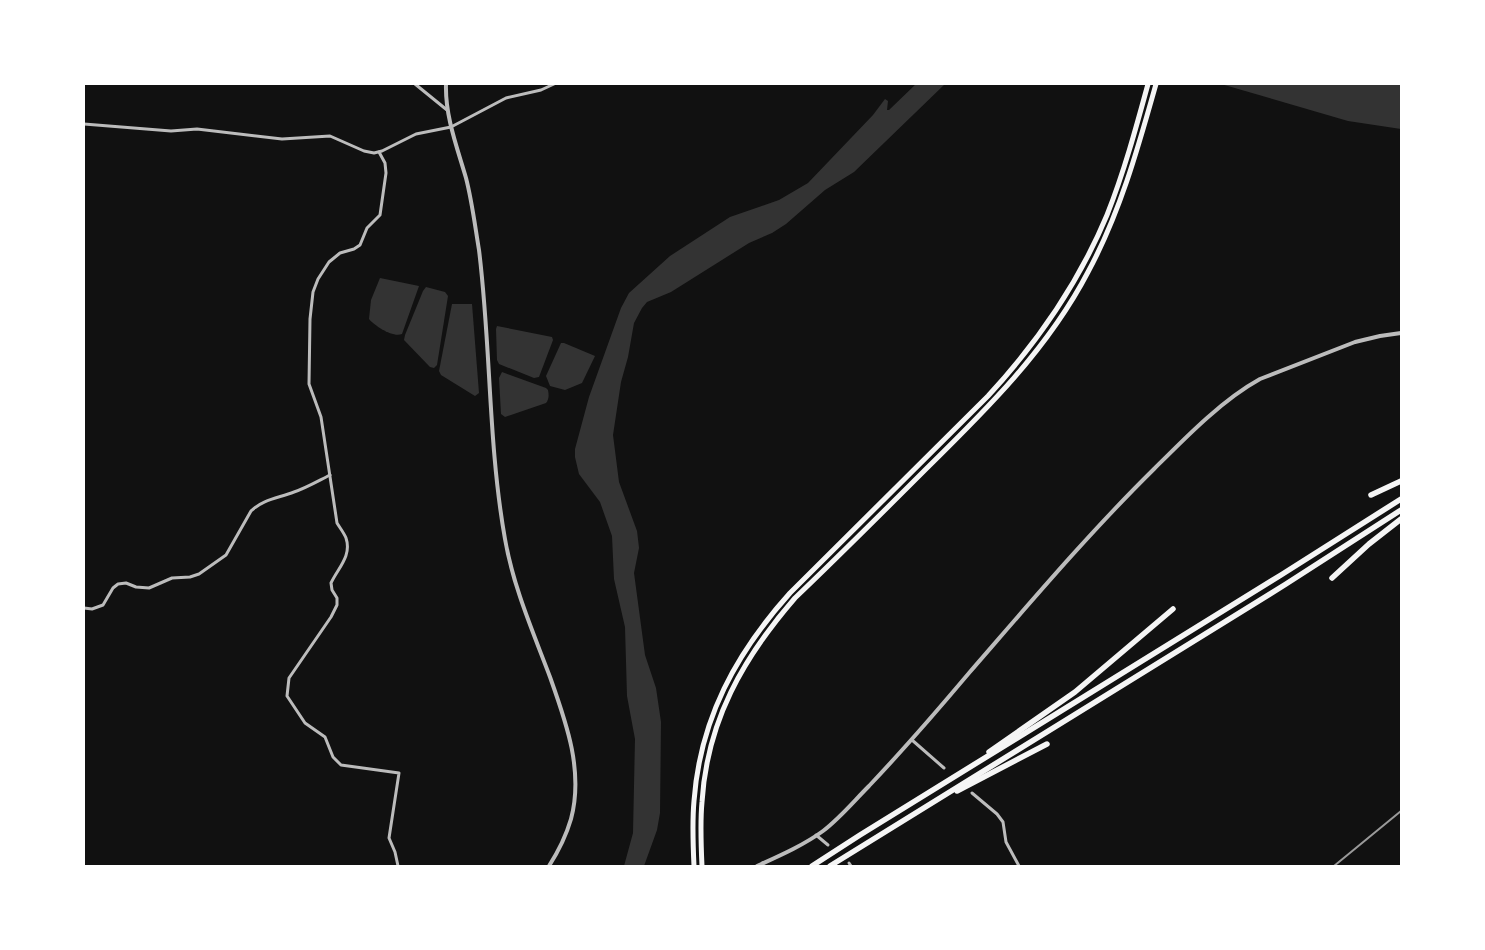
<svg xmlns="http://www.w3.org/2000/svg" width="1485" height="950" font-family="Overpass,sans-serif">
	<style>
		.water { fill: #333 }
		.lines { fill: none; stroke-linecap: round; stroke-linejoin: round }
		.minor { stroke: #bcbcbc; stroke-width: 3 }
		.tertiary { stroke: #bcbcbc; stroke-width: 4 }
		.primary { stroke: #f5f5f5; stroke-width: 5 }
		.motorway { stroke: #f5f5f5; stroke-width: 5.5 }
		.rail { stroke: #9a9a9a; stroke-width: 2 }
	</style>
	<rect width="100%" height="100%" fill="#111"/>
	<g class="water">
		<polygon points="916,84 945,84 854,172 825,190 786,224 772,233 749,243 671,292 647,302 642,308 634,323 628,357 621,382 613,435 619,482 637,531 639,548 634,573 645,655 656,688 661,722 660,813 657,830 644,866 624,866 633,833 635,739 627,696 625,627 614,579 612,536 600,502 579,474 575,457 575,449 589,397 621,308 629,293 670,256 730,217 779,200 808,183 873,115 885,99 888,101 887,110 889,110"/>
		<polygon points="1221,84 1401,85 1401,129 1348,121"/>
		<path d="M380,278L419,286L402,334C393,338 375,326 369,319L371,300Z"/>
		<polygon points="426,287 445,292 448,296 437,365 434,368 430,367 404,340 405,335 423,291"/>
		<polygon points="452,304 472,304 479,393 475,396 441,375 439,371"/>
		<polygon points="497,326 552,337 553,340 539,377 534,378 499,364 497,360 496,329"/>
		<polygon points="561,343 564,343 595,356 582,383 565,390 550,386 546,376"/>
		<path d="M502,372L546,388L548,390C549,395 549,399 546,403L505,417L501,414L499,378Z"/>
	</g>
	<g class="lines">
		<g class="minor">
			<polyline points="415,84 447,110"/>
			<polyline points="84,124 171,131 197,129 282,139 330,136 364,151 374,153 382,151 416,134 451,127 506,98 541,90 554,84"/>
			<path d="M379,152L385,163L386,173L380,215L367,228L360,245L354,249L340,253L329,262L318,279L313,292L310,319L309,384L321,417L337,523C340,528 344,533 346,538C352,556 338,568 331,583L332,590L337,598V605L331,617L289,678L287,696L305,723L325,737L333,757L341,765L399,773L389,838L395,852L398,866"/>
			<path d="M84,608L92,609L103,605L113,588L118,584L126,583L136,587L149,588L172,578L190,577L199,574L226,555L251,511C263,499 279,498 294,492C306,488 318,481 330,475"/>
			<polyline points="912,740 944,768"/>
			<polyline points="972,793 997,814 1003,822 1006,842 1019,866"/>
			<polyline points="816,835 828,845"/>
			<polyline points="849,863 851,866"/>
		</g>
		<g class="tertiary">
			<path d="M446,84C445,116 457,147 466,178C472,201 475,226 479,250C491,346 488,444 505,539C513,586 533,632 550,677C566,722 584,771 571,819C566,836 558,852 549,866"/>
			<path d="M757,866C779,856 804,845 823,831C840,818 854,801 869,786C904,749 937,711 969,673C1029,604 1089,533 1154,469C1186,437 1222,400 1260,379L1355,342L1380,336L1401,333"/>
		</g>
		<g class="primary">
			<path d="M694,866C693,845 692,823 694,801C700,719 736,653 790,593L988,396C1037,343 1079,282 1107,215C1124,172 1136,128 1148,84"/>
			<path d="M702,866C701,845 700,823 702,802C707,721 743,658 795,598C839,556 882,513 925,470C986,410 1048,349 1088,272C1120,213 1138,148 1156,84"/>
		</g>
		<g class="motorway">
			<polyline points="1371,495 1401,481"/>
			<polyline points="1332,578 1369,544 1401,519"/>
			<polyline points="989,752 1075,692 1173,609"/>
			<polyline points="957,791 1047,744"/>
			<polyline points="812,866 860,835 1281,575 1401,499"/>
			<polyline points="830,866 1286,584 1401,510"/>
		</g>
		<polyline class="rail" points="1334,866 1401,811"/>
	</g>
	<rect width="1485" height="950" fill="none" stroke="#ffffff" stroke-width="170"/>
</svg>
